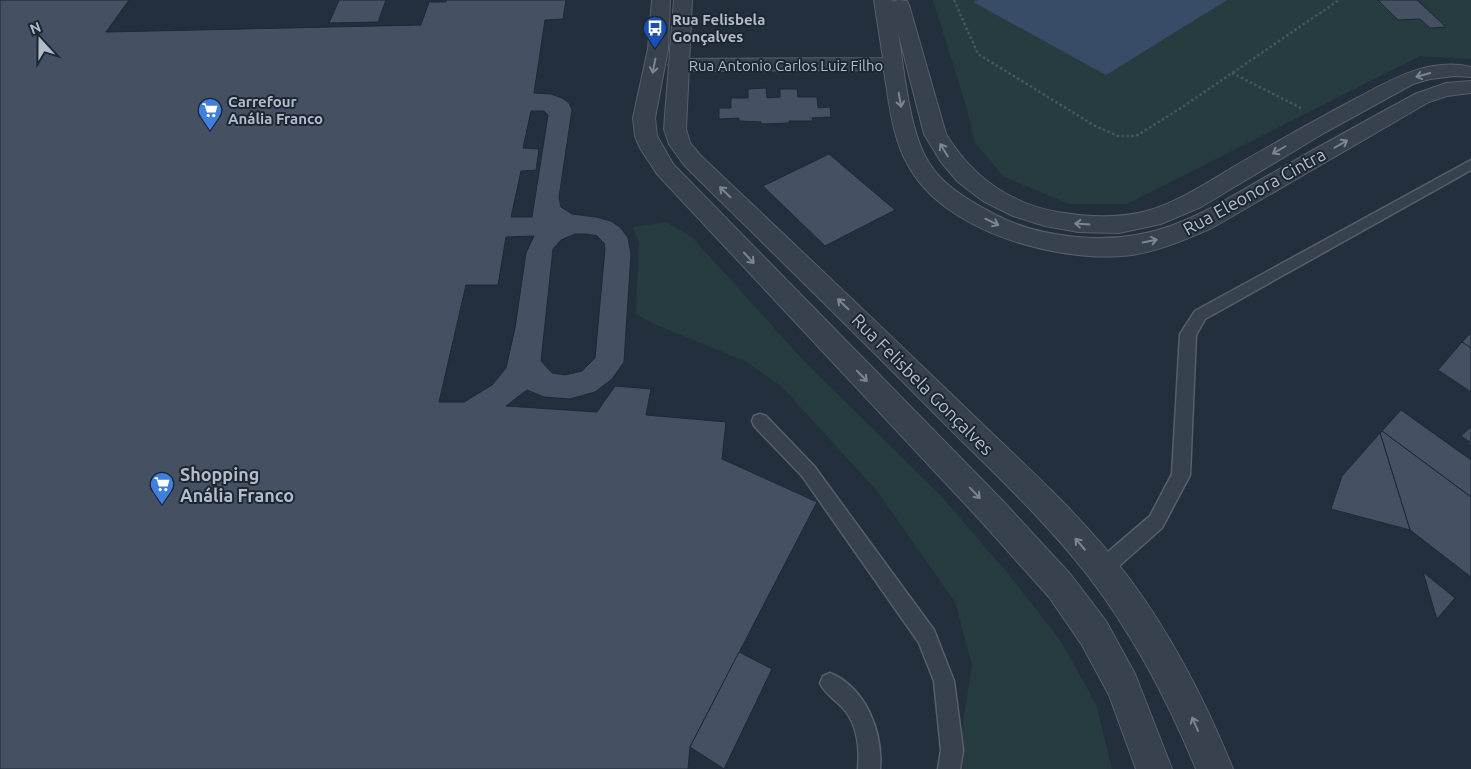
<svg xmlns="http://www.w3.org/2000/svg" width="1471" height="769" font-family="Ubuntu,sans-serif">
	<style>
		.green { fill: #263c3f }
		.water { fill: #394c67 }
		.building { fill: #455162; stroke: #1f2835; fill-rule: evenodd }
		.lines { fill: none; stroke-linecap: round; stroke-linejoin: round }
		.service-casing { stroke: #565f6c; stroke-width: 3 }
		.minor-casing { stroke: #565f6c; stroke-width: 2 }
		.tertiary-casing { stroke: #565f6c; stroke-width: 2 }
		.path { stroke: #44595c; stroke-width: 2.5; stroke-dasharray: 2.5 2.5; stroke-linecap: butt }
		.service { fill: #38414e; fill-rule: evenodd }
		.minor { fill: #38414e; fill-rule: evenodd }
		.tertiary { fill: #38414e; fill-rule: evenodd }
		.oneway { stroke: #7c8592 }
		.labels { text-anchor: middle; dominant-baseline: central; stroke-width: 4; stroke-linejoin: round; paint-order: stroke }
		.far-poi-label { font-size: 15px; font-weight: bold; fill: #b4bcc9; stroke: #1d2633; text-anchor: start }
		.far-street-label { font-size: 15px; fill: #b4bcc9; stroke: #1d2633 }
		.street-label { font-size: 18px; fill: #b4bcc9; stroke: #1d2633 }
		.poi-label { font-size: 18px; font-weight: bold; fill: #b4bcc9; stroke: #1d2633; text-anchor: start }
	</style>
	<rect width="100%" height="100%" fill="#242f3e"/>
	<g class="green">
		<polygon points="933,0 1471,0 1471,59 1420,56 1127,204 1069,204 1004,177 975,143 966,106"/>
		<polygon points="666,222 692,237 803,360 940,495 1011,577 1060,640 1096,704 1112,769 956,769 972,665 955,602 877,491 782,387 747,362 654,324 636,314 639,243 633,227"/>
	</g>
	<polygon class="water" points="978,0 1227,0 1106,75 973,2"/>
	<g class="building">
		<path d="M0,0H129L106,32L421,25L429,2H446V0H566L563,19L545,20L534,93L551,94L562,98L569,103L572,110L559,197L561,207L572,214L596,217L611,221L621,228L628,238L631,254L624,362L612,379L595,392L570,399L544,397L527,390L506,406L597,412L615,386L651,389L646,415L726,422L722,459L817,502L690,747L688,769H0ZM531,111H544L548,115L532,217H511L521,171L536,170L539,149L523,148ZM575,234H587L597,236L604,243L605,249L595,358L582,371L565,375L552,373L541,361L553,249L561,240ZM534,236L526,253L515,328L506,368L492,385L464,402H439L466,285H498L506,237Z"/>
		<polygon points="339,0 386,0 378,22 329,23"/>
		<polygon points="1378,0 1417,0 1446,27 1430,28 1420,19 1398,20"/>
		<polygon points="766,88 767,98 780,97 780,89 797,89 798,97 817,97 818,108 830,107 831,117 812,118 813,121 789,121 789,123 761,124 761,122 739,121 739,118 719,119 719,108 731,108 731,98 748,98 748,89"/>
		<polygon points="829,154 895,210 825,246 763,186"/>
		<polygon points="1471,333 1471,348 1462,342"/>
		<polygon points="1462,342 1471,348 1471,392 1438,370"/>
		<polygon points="1401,410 1471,460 1471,497 1382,431"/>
		<polygon points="1471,427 1471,446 1468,444 1470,442 1461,436"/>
		<polygon points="1382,431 1471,497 1471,577 1410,530 1380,433"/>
		<polygon points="1380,433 1410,530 1331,509 1342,476"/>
		<polygon points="1423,572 1455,598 1437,619 1436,616"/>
		<polygon points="739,652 772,669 724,769 690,747"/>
	</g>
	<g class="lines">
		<g class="service-casing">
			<g id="service">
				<polygon points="1471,160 1471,170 1205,319 1196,335 1190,475 1162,528 1109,575 1102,578 1095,575 1093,569 1095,563 1150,516 1172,474 1180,334 1195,311"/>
				<polygon points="760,414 766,416 814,466 934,630 954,681 963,750 960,769 938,769 941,750 934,681 919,643 802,476 754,426 752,421 754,416"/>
				<path d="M830,673C866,688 883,732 880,769H858C860,747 857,722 841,706C833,698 824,693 820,683L823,676Z"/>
			</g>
		</g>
		<g class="minor-casing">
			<path id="minor" d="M874,0H892L893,2L898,0L907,1L909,5L946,134C971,175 1008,203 1057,212C1087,217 1117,219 1147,211C1178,202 1207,183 1235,166C1275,143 1315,120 1357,98C1392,79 1430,57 1471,67V77L1455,76L1430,79L1413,84L1324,133L1201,207L1161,224L1119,233L1078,232L1045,226L1013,216L983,201L958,182L941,162L924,134L898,32C904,69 909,132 929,163C943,186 970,201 994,214C1020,228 1047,234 1077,237C1160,245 1207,210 1276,171C1322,145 1369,119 1415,94L1446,83L1471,81V93L1447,96L1429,102L1212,228C1184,240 1153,254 1122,256C1053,261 943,231 908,165C892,137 889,102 884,70L678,71L671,69L668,65L671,61L678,59L883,58Z"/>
		</g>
		<g class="tertiary-casing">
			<g id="tertiary">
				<polygon points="652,0 670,0 668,49 655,118 657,136 673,164 1002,500 1071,575 1106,621 1135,674 1172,769 1136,769 1109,695 1082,645 1049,597 980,520 657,174 640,148 635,136 633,118 648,49"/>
				<path d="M674,0H692L686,129L690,143L700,155C792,242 884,329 975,417C1028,468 1084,518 1129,578C1172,636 1206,702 1233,769H1196C1168,701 1134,636 1089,577C1042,516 983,463 929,408C848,326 766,246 684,165L669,144L664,129Z"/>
			</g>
		</g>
		<g class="path">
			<polyline points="954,0 978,54 1095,126 1118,136 1136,136 1181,108 1339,0"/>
			<polyline points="1232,73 1303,109"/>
		</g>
		<use href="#service" class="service"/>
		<use href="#minor" class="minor"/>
		<use href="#tertiary" class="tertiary"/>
	</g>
	<defs><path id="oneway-shaft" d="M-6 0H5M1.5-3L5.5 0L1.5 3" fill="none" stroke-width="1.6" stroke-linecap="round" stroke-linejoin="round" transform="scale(1.25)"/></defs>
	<g class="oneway">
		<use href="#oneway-shaft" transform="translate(654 66) rotate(101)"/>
		<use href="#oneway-shaft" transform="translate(1423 75) rotate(164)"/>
		<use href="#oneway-shaft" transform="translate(900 100) rotate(80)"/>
		<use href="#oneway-shaft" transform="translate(1341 144) rotate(-30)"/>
		<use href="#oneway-shaft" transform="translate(944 150) rotate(-121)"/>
		<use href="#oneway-shaft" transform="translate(1279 150) rotate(150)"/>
		<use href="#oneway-shaft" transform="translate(725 192) rotate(-136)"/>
		<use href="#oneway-shaft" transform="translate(992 222) rotate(26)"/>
		<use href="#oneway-shaft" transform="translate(1082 224) rotate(-176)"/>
		<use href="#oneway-shaft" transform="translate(1150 241) rotate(-12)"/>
		<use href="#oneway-shaft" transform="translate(749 258) rotate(47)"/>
		<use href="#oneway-shaft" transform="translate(843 304) rotate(-136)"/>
		<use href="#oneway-shaft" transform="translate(862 376) rotate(46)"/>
		<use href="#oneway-shaft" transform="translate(975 493) rotate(46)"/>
		<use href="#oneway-shaft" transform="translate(1080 544) rotate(-130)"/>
		<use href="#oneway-shaft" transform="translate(1195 724) rotate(-114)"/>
	</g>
	<defs>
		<g id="bus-pin" transform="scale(1.25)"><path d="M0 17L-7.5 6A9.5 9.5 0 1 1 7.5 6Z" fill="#1a4fb4" stroke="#1d2633"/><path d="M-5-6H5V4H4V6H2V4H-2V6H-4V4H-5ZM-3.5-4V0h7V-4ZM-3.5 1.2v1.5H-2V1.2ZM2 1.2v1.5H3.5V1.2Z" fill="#fff"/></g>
		<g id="supermarket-pin" transform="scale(1.25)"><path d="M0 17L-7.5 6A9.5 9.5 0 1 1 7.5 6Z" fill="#3f7fe0" stroke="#1d2633"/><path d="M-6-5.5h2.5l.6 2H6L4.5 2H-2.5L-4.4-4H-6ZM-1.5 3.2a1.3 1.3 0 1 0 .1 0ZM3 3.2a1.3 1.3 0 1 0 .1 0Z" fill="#fff"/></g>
	</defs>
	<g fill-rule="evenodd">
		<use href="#bus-pin" x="655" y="28"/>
		<use href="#supermarket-pin" x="210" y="110"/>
		<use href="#supermarket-pin" x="162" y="484"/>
	</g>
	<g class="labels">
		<g class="far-poi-label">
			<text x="672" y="19">Rua Felisbela<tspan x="672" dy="17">Gonçalves</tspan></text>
			<text x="228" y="101">Carrefour<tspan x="228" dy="17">Anália Franco</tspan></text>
		</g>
		<g class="far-street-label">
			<text x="786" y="65">Rua Antonio Carlos Luiz Filho</text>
		</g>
		<g class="street-label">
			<text transform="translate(1254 191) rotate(-29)">Rua Eleonora Cintra</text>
			<text transform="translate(923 384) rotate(45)">Rua Felisbela Gonçalves</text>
		</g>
		<g class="poi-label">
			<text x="180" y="474">Shopping<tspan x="180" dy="21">Anália Franco</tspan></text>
		</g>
	</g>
	<g transform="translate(40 40) rotate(339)" stroke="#1d2633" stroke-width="4" paint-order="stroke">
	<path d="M0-4L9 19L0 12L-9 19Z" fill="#b4bcc9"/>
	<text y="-8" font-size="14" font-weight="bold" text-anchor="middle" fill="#b4bcc9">N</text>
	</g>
</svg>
